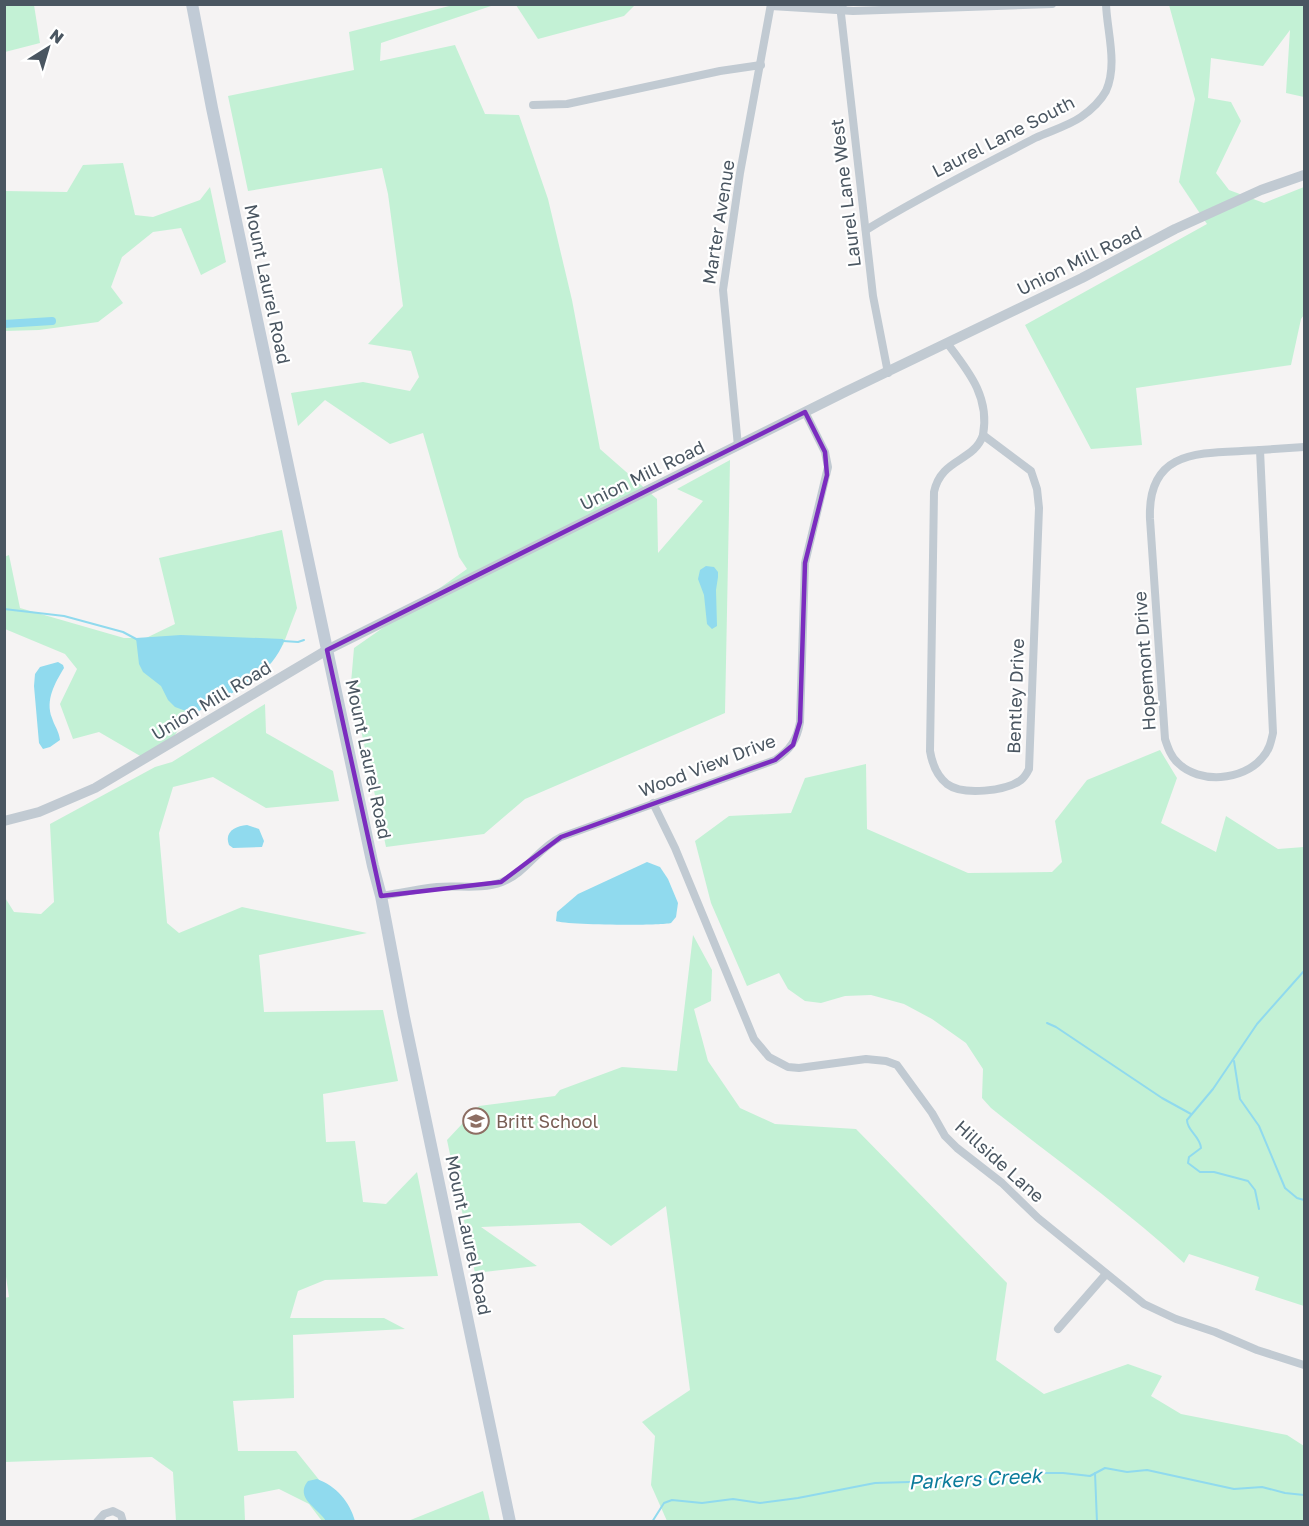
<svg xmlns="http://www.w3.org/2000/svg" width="1309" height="1526" font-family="'Golos Text',sans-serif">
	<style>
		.green { fill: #c3f1d5 }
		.water { fill: #90daee }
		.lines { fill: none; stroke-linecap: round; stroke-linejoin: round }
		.stream { stroke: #90daee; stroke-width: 2 }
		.canal { stroke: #90daee; stroke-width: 8 }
		.minor { stroke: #c1cad2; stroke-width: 8 }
		.tertiary { stroke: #c1cad2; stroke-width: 10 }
		.secondary { stroke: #c1cbd6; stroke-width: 12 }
		.marked { fill: none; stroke: #7b2cbf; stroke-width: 4.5; stroke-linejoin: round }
		.labels { text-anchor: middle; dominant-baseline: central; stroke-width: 4.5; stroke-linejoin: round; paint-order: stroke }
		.street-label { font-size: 18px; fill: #4a5661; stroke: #fff }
		.education-label { font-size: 18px; fill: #785e54; stroke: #fff; text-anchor: start }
		.water-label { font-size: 20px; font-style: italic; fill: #0c7c9b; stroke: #fff }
	</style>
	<rect width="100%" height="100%" fill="#f5f3f3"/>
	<g class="green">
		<polygon points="4,5 34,5 40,43 5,52"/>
		<polygon points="453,5 494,5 381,43 380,61 455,45 485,114 519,115 548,199 572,300 600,449 657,499 658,553 703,501 677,489 730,460 725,713 525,799 484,834 386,847 351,683 354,648 467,569 459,557 423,433 390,444 325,400 298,426 291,393 363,382 410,391 419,377 411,351 368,344 403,306 388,194 382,168 248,191 228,96 354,70 349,32"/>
		<polygon points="516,5 635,5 624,16 538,39"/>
		<polygon points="1169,5 1304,5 1304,97 1286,93 1290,30 1263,66 1211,58 1208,98 1231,102 1241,121 1216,173 1229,190 1264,203 1304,187 1304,315 1301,319 1291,365 1136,388 1142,445 1091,449 1025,325 1207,224 1179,182 1195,99"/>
		<polygon points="123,163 135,215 153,217 200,200 210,187 226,262 201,275 181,228 153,232 122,257 111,287 123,303 98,322 39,330 5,331 5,191 67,192 83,165"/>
		<polygon points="282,530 297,608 283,645 199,700 170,742 142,757 99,732 73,739 60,704 77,669 65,654 5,629 4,557 9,555 20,608 124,638 146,638 175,624 159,558"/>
		<polygon points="265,704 266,733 333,771 339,801 266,808 213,777 173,787 159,833 167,923 179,933 242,907 367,933 259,955 264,1012 383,1010 398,1081 323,1094 326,1142 355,1141 363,1202 386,1204 417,1172 438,1276 325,1280 298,1291 290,1318 384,1318 405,1329 293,1335 294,1398 233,1401 238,1451 296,1451 352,1521 322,1521 309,1504 279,1489 244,1496 245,1521 176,1521 173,1472 152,1457 5,1462 4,1298 9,1297 4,1263 4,896 14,912 41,914 54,902 50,824 155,767 172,762"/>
		<path d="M1160,750L1177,778L1161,823L1216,852L1226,816L1278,849L1304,847V1306L1255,1290L1259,1277L1189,1254L1184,1263C1123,1207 1055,1159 991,1108L982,1098L983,1069L966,1043L932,1019L904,1004L871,995L845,996L821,1003L805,1001L788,989L779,973L747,986L711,903L695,841L729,816L791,813L805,778L866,764L867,829L968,873L1052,872L1062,862L1055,821L1087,780Z"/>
		<polygon points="693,935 712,970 711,1001 694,1009 708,1061 740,1108 775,1124 856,1129 1007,1283 996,1360 1044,1394 1128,1364 1162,1376 1151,1396 1181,1414 1287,1435 1304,1446 1304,1521 667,1521 651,1485 655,1436 642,1422 690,1390 666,1206 611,1246 580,1223 481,1227 537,1266 475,1273 447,1140 479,1106 555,1096 560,1090 622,1067 677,1071"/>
		<polygon points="483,1491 490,1521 408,1521"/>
	</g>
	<g class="water">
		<polygon points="706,566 714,567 718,572 718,577 716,590 717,626 712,629 707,624 704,595 698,579 700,570"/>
		<path d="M181,635L283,639L284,641C271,678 226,695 194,714L175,707L168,700L161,686L143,672L139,664L136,638Z"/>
		<path d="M58,662L63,665L64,668C55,683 45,700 52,718C54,725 59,731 60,740L50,747L43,749L39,743L34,686L35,674L40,667Z"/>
		<path d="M247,825L259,829L264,841L262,847L233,848L229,845C224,832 235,826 247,825Z"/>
		<path d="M647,862L660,867L668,879L678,903L676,917L671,923C659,926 564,925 556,921L557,912L578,894Z"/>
		<path d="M317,1479C336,1486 350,1502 355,1521H326C318,1508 294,1498 308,1481Z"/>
	</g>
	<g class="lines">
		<g class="stream">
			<polyline points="4,609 64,616 123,632 138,640"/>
			<polyline points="283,641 298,642 304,640"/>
			<polyline points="1047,1023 1056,1027 1162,1098 1191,1114"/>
			<polyline points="1234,1061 1240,1099 1259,1126 1285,1188 1297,1198 1304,1200"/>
			<path d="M1259,1209L1255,1190L1248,1181L1214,1172H1200L1188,1163L1189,1157L1201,1148C1200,1136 1187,1131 1187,1120L1213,1089L1257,1024L1304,971"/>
			<polyline points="1095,1473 1097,1522"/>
			<polyline points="652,1522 664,1503 672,1500 702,1503 733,1499 760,1503 798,1498 875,1483 978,1480 1036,1473 1063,1473 1090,1476 1105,1468 1127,1472 1147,1470 1234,1489 1262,1487 1285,1493 1304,1495"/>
		</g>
		<polyline class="canal" points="4,324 52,321"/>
		<g class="minor">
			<polyline points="843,4 841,14 873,296 888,373"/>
			<polyline points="771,6 853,11 1052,4"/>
			<polyline points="533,105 567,104 720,71 761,65"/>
			<path d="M866,230C921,196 978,168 1035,138C1050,131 1068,126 1081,117C1091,110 1100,102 1106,91C1118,64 1107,32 1106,4"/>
			<path d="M947,343C969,372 990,397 983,435"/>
			<path d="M983,435L1031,471L1037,489L1039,508L1029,769C1027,773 1025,777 1021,780C1006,791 963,796 947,784C937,776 932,763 930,751L934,492C941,458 974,462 983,435Z"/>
			<polyline points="738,446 723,290 740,173 771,4"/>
			<path d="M1260,450L1273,733C1271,742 1269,751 1262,758C1243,781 1199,784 1178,763C1171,757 1168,748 1165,739L1150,519C1147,445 1206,454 1260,450Z"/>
			<polyline points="1260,450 1304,447"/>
			<polyline points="653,803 675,848 754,1039 769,1057 788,1067 799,1068 866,1059 886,1061 897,1065 932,1113 945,1136 957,1148 1002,1183 1038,1218 1144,1304 1176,1319 1215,1332 1257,1350 1304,1365"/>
			<path d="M381,896C400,893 418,889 437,887C458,885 481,890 502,882C526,873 538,848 561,837L775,760C790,750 797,740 800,722L805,563L828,467L825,452L805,412"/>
			<polyline points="1058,1329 1106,1274"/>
			<polyline points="97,1522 104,1514 113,1511 121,1515 123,1522"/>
		</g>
		<polyline class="tertiary" points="4,821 39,812 95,788 327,650 845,392 1082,278 1175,229 1261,190 1304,175"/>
		<polyline class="secondary" points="192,4 212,108 373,866 381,896 404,1017 510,1522"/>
	</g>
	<path class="marked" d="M805,412L825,452L827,475L805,563L800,722L793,745L775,760L561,837L501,882L381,896L327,650Z"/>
	<defs>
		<g id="school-ring" transform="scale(1.35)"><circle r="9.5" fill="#fff" stroke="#8d6e63" stroke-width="1.5"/><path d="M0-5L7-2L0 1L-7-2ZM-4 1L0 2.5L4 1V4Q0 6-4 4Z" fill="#8d6e63"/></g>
	</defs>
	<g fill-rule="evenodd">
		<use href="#school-ring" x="476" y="1121"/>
	</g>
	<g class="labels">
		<g class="street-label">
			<text transform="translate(1003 136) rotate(-27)">Laurel Lane South</text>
			<text transform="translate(845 193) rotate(-97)">Laurel Lane West</text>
			<text transform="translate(718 222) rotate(-81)">Marter Avenue</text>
			<text transform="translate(1079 260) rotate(-26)">Union Mill Road</text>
			<text transform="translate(268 284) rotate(78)">Mount Laurel Road</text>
			<text transform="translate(642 475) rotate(-26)">Union Mill Road</text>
			<text transform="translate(1144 661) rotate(-94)">Hopemont Drive</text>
			<text transform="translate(1015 696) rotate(-88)">Bentley Drive</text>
			<text transform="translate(211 700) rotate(-31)">Union Mill Road</text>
			<text transform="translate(369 759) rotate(78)">Mount Laurel Road</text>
			<text transform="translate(707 765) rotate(-21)">Wood View Drive</text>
			<text transform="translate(1000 1161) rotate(42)">Hillside Lane</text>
			<text transform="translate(469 1235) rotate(78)">Mount Laurel Road</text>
		</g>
		<g class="education-label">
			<text x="496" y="1121">Britt School</text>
		</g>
		<g class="water-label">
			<text transform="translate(975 1478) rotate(-3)">Parkers Creek</text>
		</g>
	</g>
	<rect width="1309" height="1526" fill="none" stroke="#4a5661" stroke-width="12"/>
	<g transform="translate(48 48) rotate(37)" stroke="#ffffff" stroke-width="4.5" paint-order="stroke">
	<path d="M0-4.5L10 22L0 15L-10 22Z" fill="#4a5661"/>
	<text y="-9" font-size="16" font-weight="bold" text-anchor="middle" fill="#4a5661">N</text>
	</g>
</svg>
